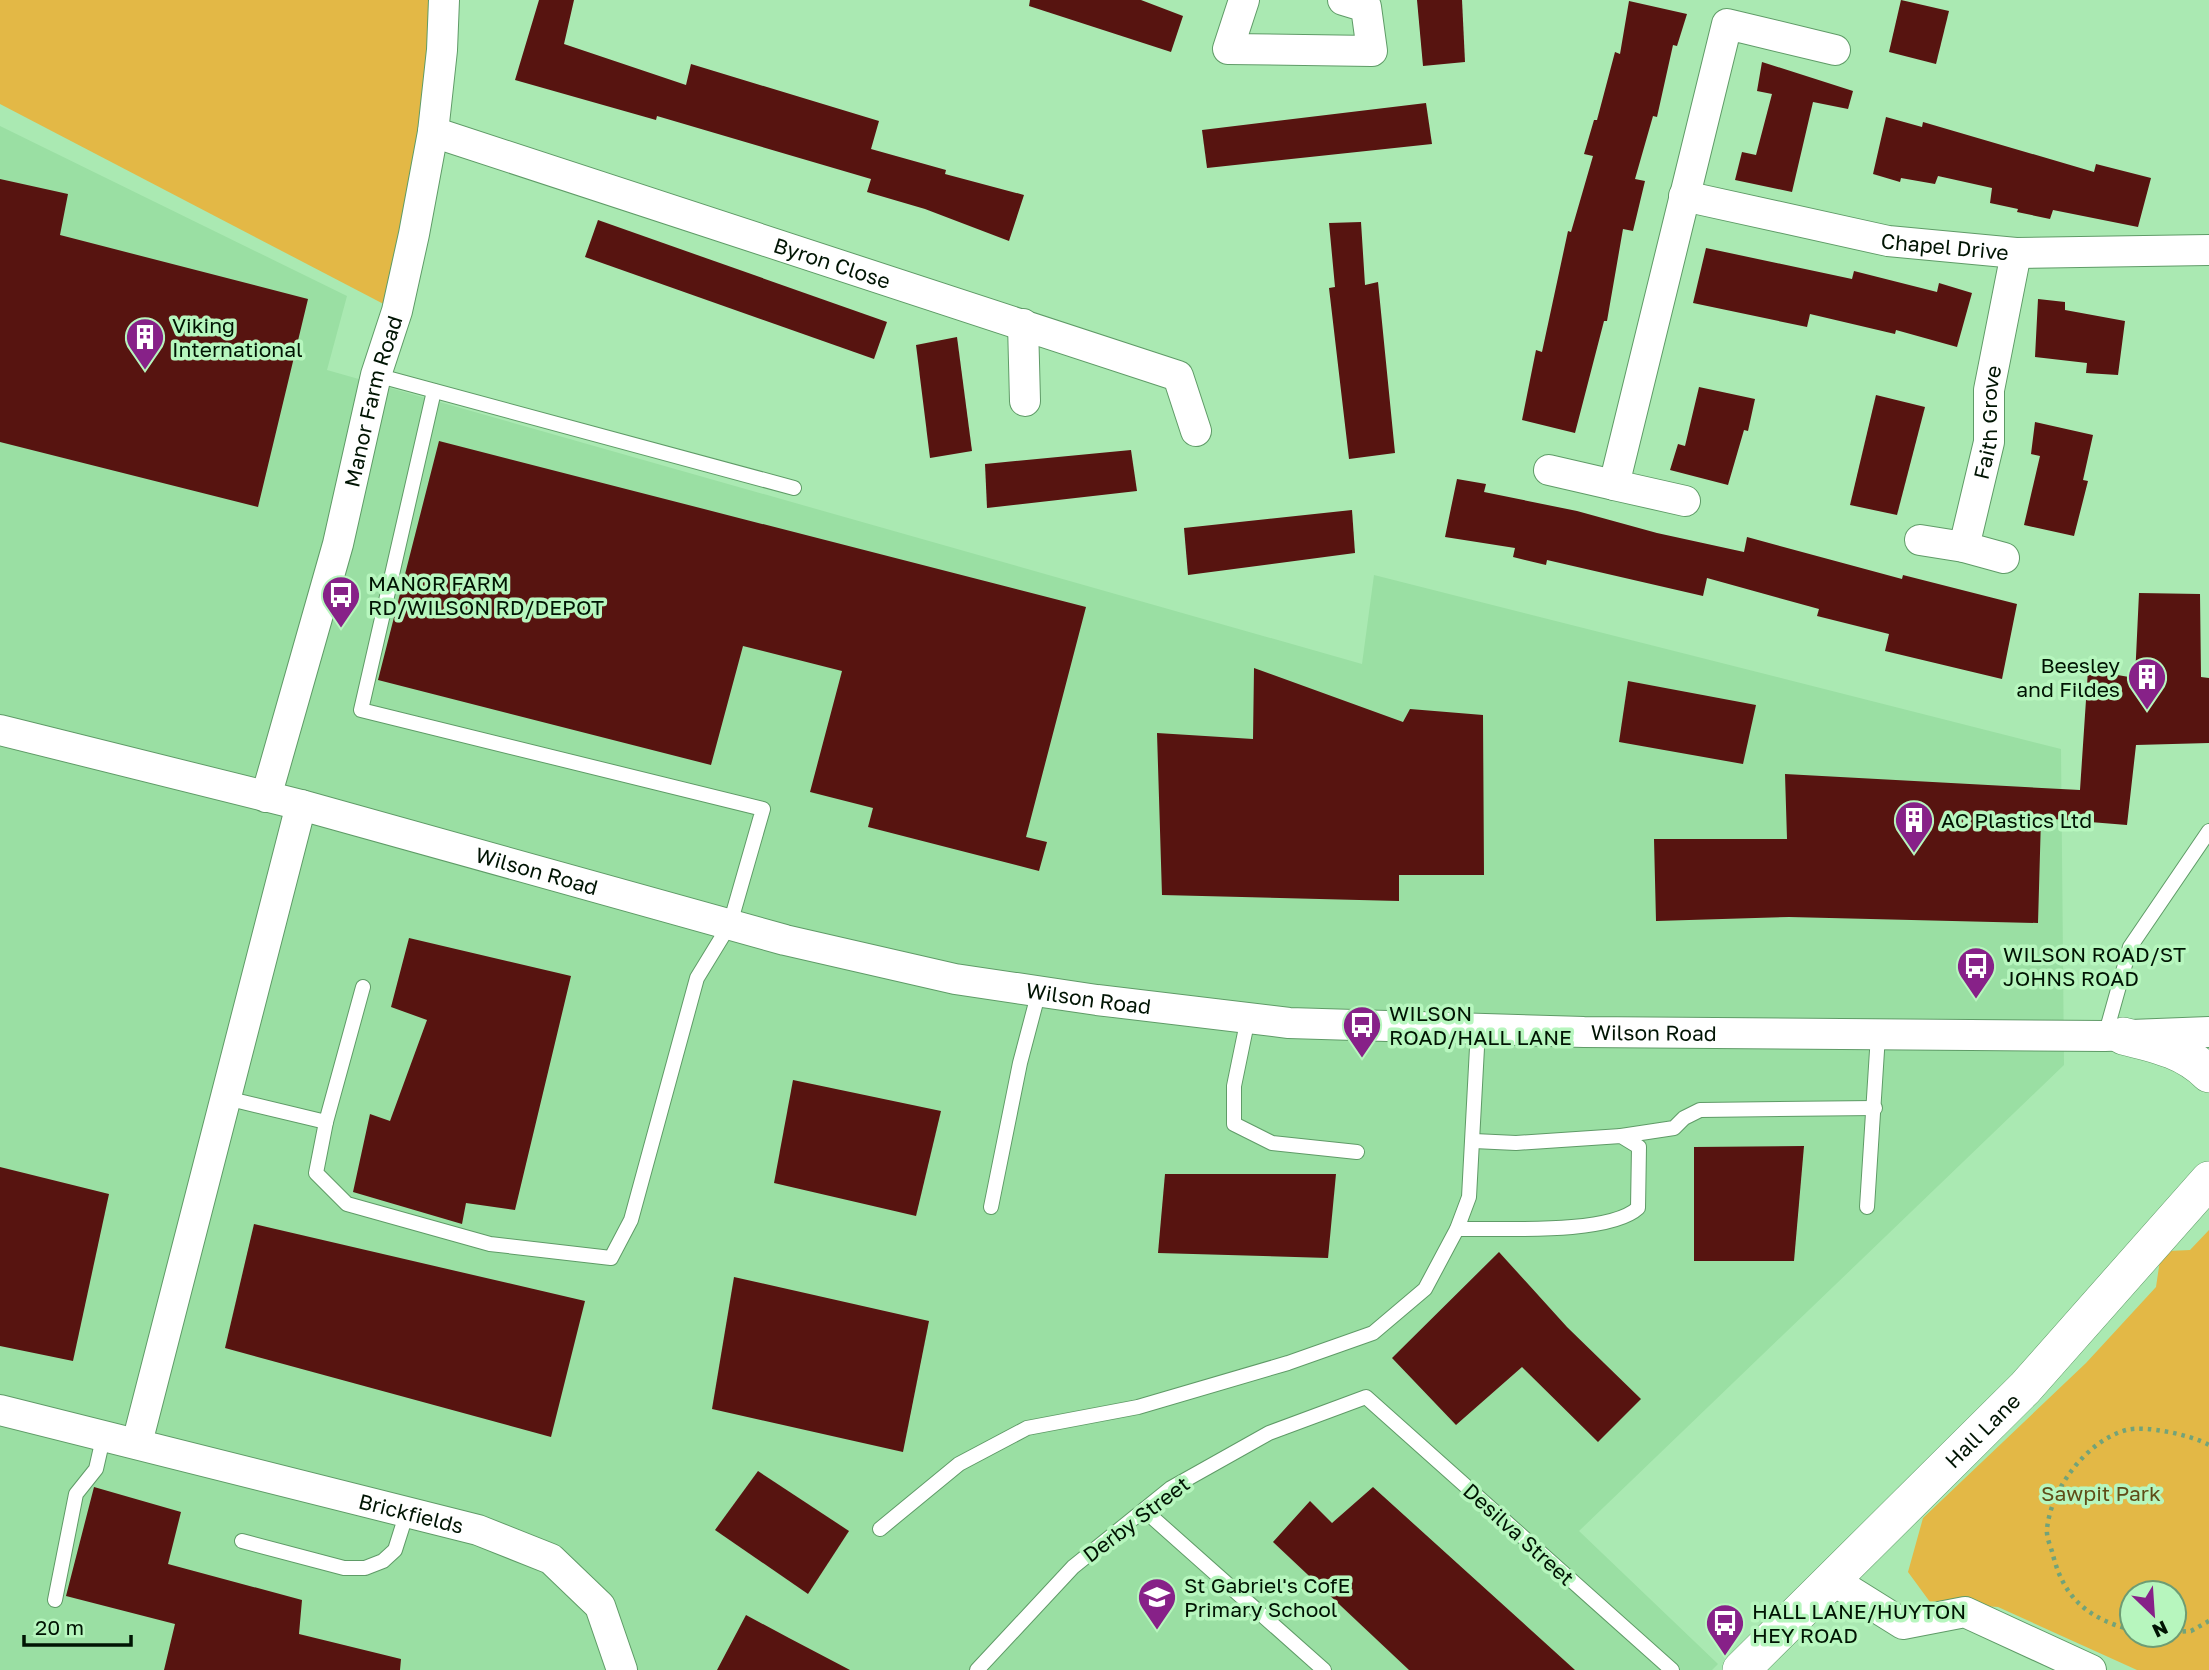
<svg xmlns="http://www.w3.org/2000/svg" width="2209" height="1670" font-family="'Golos Text',sans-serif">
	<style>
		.built { fill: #9adfa3 }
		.green { fill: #e3b846; fill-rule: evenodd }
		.building { fill: #571410 }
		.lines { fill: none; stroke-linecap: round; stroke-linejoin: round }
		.service-casing { stroke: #5f9b67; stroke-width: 16 }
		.minor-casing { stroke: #5f9b67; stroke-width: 32 }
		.tertiary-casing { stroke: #5f9b67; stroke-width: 38 }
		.path { stroke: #72a379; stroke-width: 4.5; stroke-dasharray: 3.5 5; stroke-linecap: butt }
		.service { stroke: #fff; stroke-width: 14 }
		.minor { stroke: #fff; stroke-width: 30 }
		.tertiary { stroke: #fff; stroke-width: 37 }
		.labels { text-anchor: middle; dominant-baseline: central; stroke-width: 7; stroke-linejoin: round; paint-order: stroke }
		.street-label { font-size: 21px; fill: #001403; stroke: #b7f6be }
		.poi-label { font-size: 21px; fill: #001403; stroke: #b7f6be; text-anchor: start }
		.park-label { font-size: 21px; fill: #5f4c18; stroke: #b7f6be }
	</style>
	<rect width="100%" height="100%" fill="#aae9b2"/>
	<polygon class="built" points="0,126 347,296 327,370 1362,664 1374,575 2061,749 2064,1065 1579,1531 1718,1664 1712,1670 0,1670"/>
	<g class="green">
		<polygon points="0,0 443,0 397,311 0,104"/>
		<path d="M2209,1230V1670H2137L1998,1607L1930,1602L1908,1572L1923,1518L2086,1363L2156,1287L2160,1260L2168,1251L2190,1250ZM2132,1593H2174V1635H2132Z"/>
	</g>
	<g class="building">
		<polygon points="539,0 574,0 564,44 686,85 691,64 879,121 871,149 946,170 945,174 1024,195 1009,241 925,209 867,192 871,179 657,116 656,120 515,80"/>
		<polygon points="1030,0 1141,0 1183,16 1171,52 1029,6"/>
		<polygon points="1417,0 1462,0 1465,62 1423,66"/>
		<polygon points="1901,0 1949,11 1936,64 1889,52"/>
		<polygon points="1629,1 1687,14 1677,46 1673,45 1657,117 1653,116 1635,179 1645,181 1633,231 1623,229 1607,321 1604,321 1575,433 1522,420 1536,350 1542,352 1568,231 1571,232 1593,156 1584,154 1594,120 1597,120 1615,52 1620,54"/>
		<polygon points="1762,62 1853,91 1848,109 1813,102 1792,192 1735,180 1742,152 1756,155 1772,94 1757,91"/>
		<polygon points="1426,103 1432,144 1207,168 1202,130"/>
		<polygon points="1886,117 1922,127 1923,122 2094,172 2096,164 2151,178 2138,227 2053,210 2050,219 2017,212 2018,209 1990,203 1992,188 1938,176 1935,184 1901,178 1900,182 1873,174"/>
		<polygon points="0,179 68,194 60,235 308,299 258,507 0,442"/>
		<polygon points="598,220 887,322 874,359 585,257"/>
		<polygon points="1361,222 1365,285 1378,282 1395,453 1349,459 1329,288 1335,287 1329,223"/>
		<polygon points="1706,248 1852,279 1854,271 1937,292 1939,283 1972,293 1957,347 1896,330 1895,334 1810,314 1807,327 1693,303"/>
		<polygon points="2038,299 2065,302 2065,310 2125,321 2118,375 2086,373 2087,363 2035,357"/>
		<polygon points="957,337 972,451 930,458 916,345"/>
		<polygon points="1699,387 1755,399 1748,431 1744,430 1728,485 1670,470 1678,444 1685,446"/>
		<polygon points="1876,395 1925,407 1897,515 1850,505"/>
		<polygon points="2035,422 2093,435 2083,480 2088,481 2074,536 2024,525 2040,456 2031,454"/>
		<polygon points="439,441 1086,607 1026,837 1047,842 1039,871 868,827 873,808 810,792 842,671 743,646 711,765 378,680"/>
		<polygon points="1131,450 1137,491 987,508 985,464"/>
		<polygon points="1457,479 1486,484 1484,492 1577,511 1657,533 1744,552 1747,537 1902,579 1903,575 2017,604 2002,679 1885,651 1889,634 1817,616 1819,609 1707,578 1703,596 1547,560 1546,565 1513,557 1515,548 1445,537"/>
		<polygon points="1352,510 1355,553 1188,575 1184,528"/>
		<polygon points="2139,593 2200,594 2201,677 2209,678 2209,743 2136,745 2127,825 2041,818 2038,923 1789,917 1656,921 1654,839 1787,839 1785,774 2080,790 2088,670 2135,678"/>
		<polygon points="1254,668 1403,722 1410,709 1483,715 1484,875 1399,875 1399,901 1162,895 1157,733 1253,739"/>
		<polygon points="1628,681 1756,705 1743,764 1619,742"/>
		<polygon points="409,938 571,976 515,1210 466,1203 462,1224 353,1192 370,1114 390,1121 427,1020 391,1007"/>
		<polygon points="793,1080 941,1111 916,1216 774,1183"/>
		<polygon points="1804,1146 1794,1261 1694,1261 1694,1147"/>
		<polygon points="0,1167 109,1194 73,1361 0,1346"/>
		<polygon points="1165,1174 1336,1174 1328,1258 1158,1253"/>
		<polygon points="254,1224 585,1301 551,1437 225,1348"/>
		<polygon points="1499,1252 1567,1327 1641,1399 1598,1442 1522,1367 1456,1425 1392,1358"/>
		<polygon points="734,1277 929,1321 903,1452 712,1409"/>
		<polygon points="758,1471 849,1531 808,1594 715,1530"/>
		<polygon points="94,1487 181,1512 168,1564 302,1600 299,1634 401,1659 400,1670 164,1670 175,1624 66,1596"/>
		<polygon points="1373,1487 1575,1670 1409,1670 1273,1542 1310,1501 1332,1523"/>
		<polygon points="746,1615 789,1638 850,1670 717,1670"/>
	</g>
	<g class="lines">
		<g class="service-casing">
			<g id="service">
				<polyline points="376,375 794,488"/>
				<polyline points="363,987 326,1122 316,1173 347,1204 490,1244 611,1258 631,1220 697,978 730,924 763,809 361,710 434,391"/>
				<polyline points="1248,1018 1234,1086 1234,1124 1272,1143 1357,1152"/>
				<polyline points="2105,1036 2130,947 2209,831"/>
				<polyline points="226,1098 326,1122"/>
				<polyline points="1621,1136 1674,1128 1684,1118 1700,1110 1875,1108"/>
				<polyline points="991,1207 1020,1063 1039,991"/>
				<polyline points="1867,1207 1878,1035"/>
				<path d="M1457,1229C1499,1228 1609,1235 1638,1208L1639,1147L1621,1136L1516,1143L1474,1141"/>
				<polyline points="1144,1510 1324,1670"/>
				<polyline points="880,1529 959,1464 1027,1428 1138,1407 1288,1363 1373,1333 1425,1289 1457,1229 1469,1197 1478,1029"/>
				<polyline points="242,1541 344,1568 365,1568 383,1561 395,1550 407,1512"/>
				<polyline points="55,1600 76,1494 96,1469 104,1434"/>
				<polyline points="977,1670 1073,1567 1171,1488 1269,1433 1366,1397 1672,1670"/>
			</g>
		</g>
		<g class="minor-casing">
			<g id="minor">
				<polyline points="1244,0 1228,49 1372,51 1366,7 1343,0"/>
				<path id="s1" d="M433,132L1178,376L1196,431"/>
				<path id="s2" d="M1684,196L1888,241L2016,253L2209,250"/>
				<polyline points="1023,324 1025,401"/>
				<polyline points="1549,470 1614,485"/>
				<polyline points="1685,501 1614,485 1727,24 1835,50"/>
				<path id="s3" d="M1920,540L1964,547L1989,442V390L2016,253"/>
				<polyline points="1964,547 2004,558"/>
				<path id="s4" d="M0,730L301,805L785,940L955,979L1097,1000L1289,1023L1584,1032L2105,1036L2209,1032"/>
				<path id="s5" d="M266,797L338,544L376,375L397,311L414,234L433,132L442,50L444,0"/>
				<path id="s6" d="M0,1410L478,1530L551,1559L600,1606L622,1670"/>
				<polyline points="137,1443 301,805"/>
				<polyline points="1831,1579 1903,1624 1965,1612 2091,1670"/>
			</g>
		</g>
		<g class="tertiary-casing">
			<g id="tertiary">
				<path d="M2123,1036C2155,1044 2185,1050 2209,1074"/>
				<path id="s7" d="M1741,1670L2025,1388L2209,1180"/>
			</g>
		</g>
		<g class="path">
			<path d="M2132,1630C2089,1619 2064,1599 2053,1555C2051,1547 2046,1537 2047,1529C2051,1488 2087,1441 2126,1430C2146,1425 2191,1435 2209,1445"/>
			<polyline points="2174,1632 2191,1631 2209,1621"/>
		</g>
		<use href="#service" class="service"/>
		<use href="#minor" class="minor"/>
		<use href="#tertiary" class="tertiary"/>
	</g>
	<defs>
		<g id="building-pin" transform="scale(2.0125)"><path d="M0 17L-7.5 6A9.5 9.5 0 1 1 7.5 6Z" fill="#872188" stroke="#b7f6be"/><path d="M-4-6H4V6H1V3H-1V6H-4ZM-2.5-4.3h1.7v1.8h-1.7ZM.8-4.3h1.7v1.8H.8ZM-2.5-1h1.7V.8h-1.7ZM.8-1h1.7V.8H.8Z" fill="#fff"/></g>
		<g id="bus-pin" transform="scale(2.0125)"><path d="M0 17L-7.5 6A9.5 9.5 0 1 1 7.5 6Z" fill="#872188" stroke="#b7f6be"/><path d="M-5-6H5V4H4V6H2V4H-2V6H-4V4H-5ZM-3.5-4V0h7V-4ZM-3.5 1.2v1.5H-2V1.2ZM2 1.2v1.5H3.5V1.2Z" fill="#fff"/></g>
		<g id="school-pin" transform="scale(2.0125)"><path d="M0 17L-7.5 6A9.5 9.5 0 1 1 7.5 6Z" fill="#872188" stroke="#b7f6be"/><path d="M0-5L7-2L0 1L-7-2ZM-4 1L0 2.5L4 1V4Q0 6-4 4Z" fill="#fff"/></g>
	</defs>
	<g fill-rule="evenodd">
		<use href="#building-pin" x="145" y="337"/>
		<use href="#bus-pin" x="341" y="595"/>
		<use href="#building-pin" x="2147" y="677"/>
		<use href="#building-pin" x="1914" y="820"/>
		<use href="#bus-pin" x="1976" y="966"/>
		<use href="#bus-pin" x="1362" y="1025"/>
		<use href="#school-pin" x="1157" y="1597"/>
		<use href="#bus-pin" x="1725" y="1623"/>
	</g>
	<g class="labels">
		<g class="street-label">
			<text stroke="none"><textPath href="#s2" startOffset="266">Chapel Drive</textPath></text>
			<text stroke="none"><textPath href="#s1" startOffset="420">Byron Close</textPath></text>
			<text stroke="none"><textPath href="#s5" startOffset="410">Manor Farm Road</textPath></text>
			<text stroke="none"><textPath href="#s3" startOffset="172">Faith Grove</textPath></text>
			<text stroke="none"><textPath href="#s4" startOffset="555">Wilson Road</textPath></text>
			<text stroke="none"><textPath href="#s4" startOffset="1122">Wilson Road</textPath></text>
			<text stroke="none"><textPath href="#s4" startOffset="1689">Wilson Road</textPath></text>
			<text stroke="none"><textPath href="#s7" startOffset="340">Hall Lane</textPath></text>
			<text stroke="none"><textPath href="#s6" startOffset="424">Brickfields</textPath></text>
			<text transform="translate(1136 1519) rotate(-37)">Derby Street</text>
			<text transform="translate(1519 1534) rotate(42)">Desilva Street</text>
		</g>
		<g class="poi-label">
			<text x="172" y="325">Viking<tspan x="172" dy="24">International</tspan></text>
			<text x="368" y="583">MANOR FARM<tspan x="368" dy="24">RD/WILSON RD/DEPOT</tspan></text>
			<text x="2120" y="665" text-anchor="end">Beesley<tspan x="2120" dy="24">and Fildes</tspan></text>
			<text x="1941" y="820">AC Plastics Ltd</text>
			<text x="2003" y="954">WILSON ROAD/ST<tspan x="2003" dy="24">JOHNS ROAD</tspan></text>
			<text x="1389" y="1013">WILSON<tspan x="1389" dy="24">ROAD/HALL LANE</tspan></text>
			<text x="1184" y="1585">St Gabriel's CofE<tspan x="1184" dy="24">Primary School</tspan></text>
			<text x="1752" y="1611">HALL LANE/HUYTON<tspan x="1752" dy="24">HEY ROAD</tspan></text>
		</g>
		<g class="park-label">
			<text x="2101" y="1493">Sawpit Park</text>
		</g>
	</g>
	<g transform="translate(2153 1614) rotate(155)"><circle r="33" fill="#b7f6be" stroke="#6e9c73" stroke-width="2"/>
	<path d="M0-5L12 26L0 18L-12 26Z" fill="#872188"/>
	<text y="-10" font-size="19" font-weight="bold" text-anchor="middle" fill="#001403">N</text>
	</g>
	<path d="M24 1635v10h107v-10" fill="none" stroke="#001403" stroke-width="3.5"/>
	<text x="35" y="1635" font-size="21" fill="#001403" stroke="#b7f6be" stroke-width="5" paint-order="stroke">20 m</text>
</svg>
